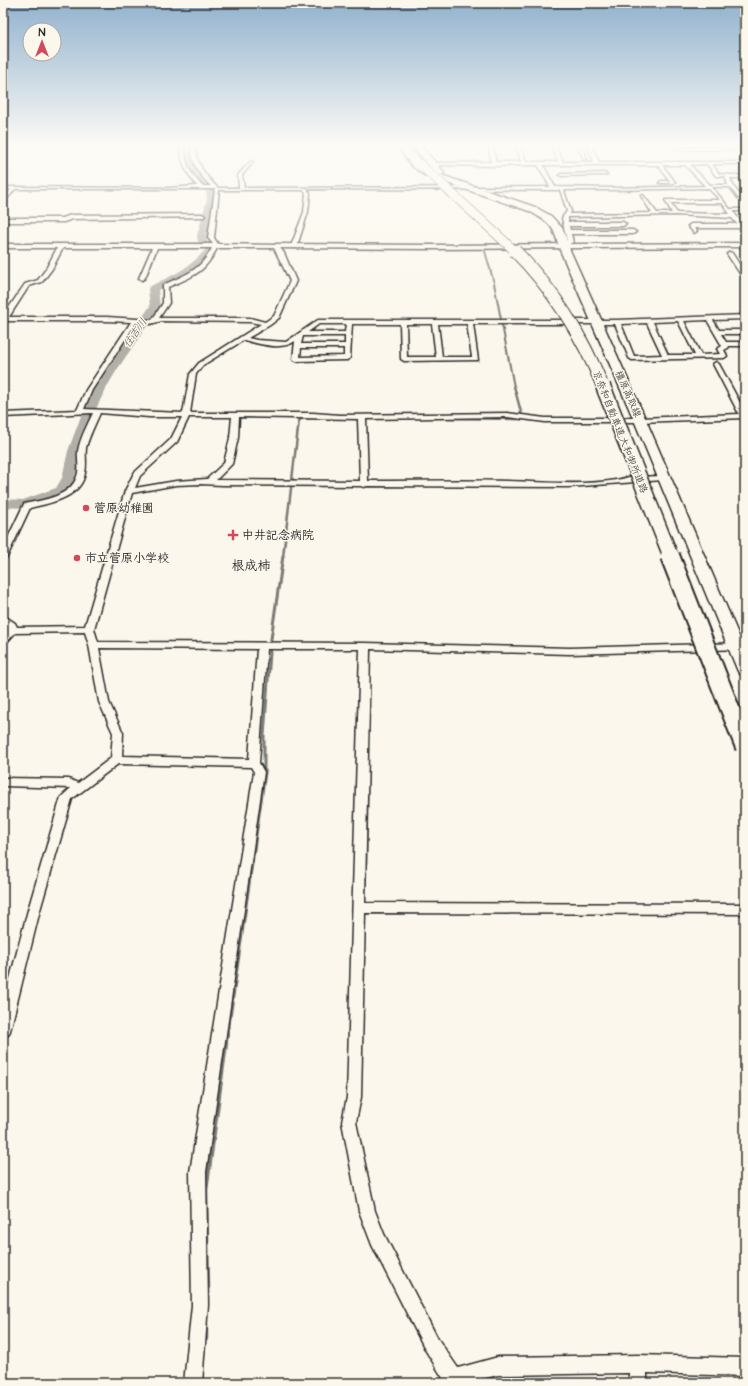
<svg xmlns="http://www.w3.org/2000/svg" width="748" height="1386" font-family="'Architects Daughter','Klee One',sans-serif">
	<style>
		.lines { fill: none; stroke-linecap: round; stroke-linejoin: round }
		.stream-far5 { stroke: #7b7a75; stroke-width: 1.5 }
		.stream-far4 { stroke: #7b7a75; stroke-width: 2 }
		.stream-far3 { stroke: #7b7a75; stroke-width: 2.5 }
		.stream-far2 { stroke: #7b7a75; stroke-width: 3 }
		.stream-far1 { stroke: #7b7a75; stroke-width: 3.5 }
		.stream { stroke: #7b7a75; stroke-width: 4.5 }
		.river { fill: #b1afa7; fill-rule: evenodd }
		.minor-casing { stroke: #2b2b2b; stroke-width: 3 }
		.tertiary-casing { stroke: #2b2b2b; stroke-width: 3 }
		.primary-casing { stroke: #2b2b2b; stroke-width: 3 }
		.motorway-casing { stroke: #2b2b2b; stroke-width: 3 }
		.minor { fill: #fbf7ec; fill-rule: evenodd }
		.tertiary { fill: #fbf7ec; fill-rule: evenodd }
		.primary { fill: #fbf7ec; fill-rule: evenodd }
		.motorway { fill: #fbf7ec; fill-rule: evenodd }
		.rail { stroke: #2b2b2b; stroke-width: 1.5 }
		.motorway-bridge-far3-casing { stroke: #2b2b2b; stroke-width: 10; stroke-linecap: butt }
		.motorway-bridge-far2-casing { stroke: #2b2b2b; stroke-width: 14; stroke-linecap: butt }
		.motorway-bridge-far1-casing { stroke: #2b2b2b; stroke-width: 17; stroke-linecap: butt }
		.motorway-bridge-casing { stroke: #2b2b2b; stroke-width: 22; stroke-linecap: butt }
		.motorway-bridge-far3 { stroke: #fbf7ec; stroke-width: 9 }
		.motorway-bridge-far2 { stroke: #fbf7ec; stroke-width: 12 }
		.motorway-bridge-far1 { stroke: #fbf7ec; stroke-width: 14 }
		.motorway-bridge { stroke: #fbf7ec; stroke-width: 18 }
		.poi-dot { fill: #d1495b; stroke: #fbf7ec; stroke-width: 1.5 }
		.labels { text-anchor: middle; dominant-baseline: central; stroke-width: 3; stroke-linejoin: round; paint-order: stroke }
		.far-street-label { font-size: 10px; fill: #2b2b2b; stroke: #fbf7ec }
		.far-water-label { font-size: 11px; font-style: italic; fill: #5a5956; stroke: #fbf7ec }
		.poi-label { font-size: 12px; font-weight: bold; fill: #2b2b2b; stroke: #fbf7ec; text-anchor: start }
		.neighbourhood-label { font-size: 13px; font-weight: bold; fill: #2b2b2b; stroke: #fbf7ec }
	</style>
	<rect width="100%" height="100%" fill="#fbf7ec"/>
	<filter id="ink" filterUnits="userSpaceOnUse"><feTurbulence type="fractalNoise" baseFrequency=".025" numOctaves="2"/><feDisplacementMap in="SourceGraphic" scale="8" xChannelSelector="R" yChannelSelector="G"/><feConvolveMatrix kernelMatrix="1 2 1 2 8 2 1 2 1" color-interpolation-filters="sRGB"/></filter>
	<g filter="url(#ink)">
		<g class="lines">
			<polyline class="stream-far5" points="485,252 484,248 486,248"/>
			<polyline class="stream-far4" points="485,251 494,283 514,387"/>
			<g class="stream-far3">
				<polyline points="448,418 519,419 522,416 514,386"/>
				<polyline points="16,521 24,504"/>
				<polyline points="283,557 299,420 304,418 362,419"/>
			</g>
			<polyline class="stream-far2" points="264,772 264,736 271,639 283,556"/>
			<polyline class="stream-far1" points="226,1044 265,771"/>
			<g class="stream">
				<polyline points="208,1287 206,1190 226,1043"/>
				<polyline points="206,1324 206,1339"/>
			</g>
			<path class="river" d="M183,144H191L193,160L197,170L214,191L215,199L207,236V241L214,245L215,250C199,271 181,279 158,290L160,306C139,340 113,370 97,407C91,421 86,436 82,451C77,466 76,480 67,494L24,508L3,507V499L23,500L56,488L62,478L68,451L84,408L102,372L130,336L150,306L148,289L149,287C172,275 188,270 205,250L204,246L198,242L197,236L207,199L206,191L189,170L185,160Z"/>
			<g class="minor-casing">
				<g id="minor">
					<path d="M180,144H184C185,164 189,171 202,186H211C198,174 191,162 191,144H195C196,163 204,175 218,188H239L238,175L251,161L253,162L242,175L244,188L550,187L538,165L494,166L431,165L429,164L431,163L491,162L488,144H492L496,162H521L516,144H520L526,162H558L551,144H555L563,162H594L587,144H591L599,162H745V164H712L719,174L745,176V178H730C733,185 737,195 745,197V199L738,198L730,187H712L730,209H745V211H733L745,228V234L739,228H694L697,231L694,233L688,226L691,224H737L732,218L675,215L568,217V222H623L626,224L623,226H569L570,230H633L636,232L633,234H571L573,242L564,247L561,245L567,241L562,218L567,211L560,190L307,189L310,193L308,212L297,246L294,248L291,246L304,212L306,193L303,190H219L214,238L218,244L278,245L284,253L296,281L279,318L270,325L248,338L257,340L286,342L318,320H617L745,315V319L713,320L719,330H745V334H721L726,342H745V346H729L728,348L724,350L727,356L724,358L632,360L629,358L615,324H473L478,360L404,361L401,359L400,324H352L350,358L347,360L296,361L293,359L295,341C282,351 259,344 244,340L203,365L196,374L190,413H313L340,415L507,413L545,418H640L739,414L713,364L716,362L719,364L745,412V418L640,422H545L507,417L366,419L368,481C415,481 461,480 508,481C545,482 595,487 629,477L666,476L667,478L663,480L569,487L367,486L364,487L361,486L223,485L200,484L176,485L132,493L94,629L98,642L365,643L570,648L745,643V649L570,654L370,649C369,734 366,818 365,903L745,904V914L365,913L361,1097L356,1122L375,1211L384,1234L438,1339L458,1368L498,1357L638,1355L745,1358V1376L647,1373V1383H629V1373L498,1375L464,1383H446L426,1351L372,1245L359,1211L342,1122L347,1097L360,649H267L259,763L264,772L206,1172L208,1305L202,1383H184L192,1305L190,1172L254,772L251,767L118,764L72,799L40,910L10,1031L8,1035L3,1037V1005L28,910L61,797L71,788L3,786V778L69,779L78,783L111,758L113,733L99,702L89,645L85,632L15,633L6,643L3,644V635L7,630V626L3,623V615L15,623L17,627L85,626L125,491L134,473L171,439L182,417H149L100,413C95,425 89,436 86,448C85,457 87,465 85,473C81,498 50,503 30,508L7,557L3,560V548L24,504C42,500 71,497 77,476C80,468 77,459 78,451C80,438 87,426 93,413L3,417V413L77,410L86,390L131,322L107,321H6L3,323V316L25,284L38,280L46,269L57,248H3V244H213L208,238L215,189H15L3,204V200L11,189H3V187L168,188L197,186C186,173 181,162 180,144ZM707,164L716,176H725L728,185H710L690,165ZM543,165H658L670,181H661L659,183H673L675,182L662,165H685L705,186L614,188L555,187ZM708,188L720,200H665L672,213H657L643,195L641,196L652,213L570,214L571,211L564,191L565,190H614ZM670,203H722L730,214L677,213ZM63,248H152L139,278L142,280L145,278L157,248H212C200,271 185,275 163,285V303L152,320L107,317H9L29,286L42,282L52,269ZM217,248H274L290,281L274,316L265,322L250,318H159L169,303L168,287C192,277 205,273 217,248ZM707,320L722,346L717,349L720,354L701,355L684,321ZM162,321L250,322L261,324L199,363L190,374L183,413L84,409L92,390L136,323L150,324ZM678,321L695,355H668L653,322ZM647,323L662,355L634,356L621,324ZM319,324H346L345,332H308ZM406,324H432L436,357H407ZM438,324H467L472,357H442ZM303,336H345V344H301ZM301,348H344V356L300,357ZM189,417H232L230,438L224,463L207,479L176,481L135,488L140,476L177,442ZM239,417L358,419L360,481L216,480L232,464L238,438ZM99,648L257,649L249,759L122,756L123,733L109,702Z"/>
					<polygon points="577,144 581,144 587,159 583,158"/>
					<polygon points="745,147 745,149 677,150 675,149 677,148"/>
					<polygon points="605,173 607,175 561,176 559,175 561,174"/>
					<polygon points="202,214 205,216 204,217 72,219 64,222 3,222 3,218 63,218 71,215"/>
					<polygon points="730,252 732,253 745,273 745,279 743,278 727,254"/>
				</g>
			</g>
			<g class="tertiary-casing">
				<polygon id="tertiary" points="745,243 745,247 431,249 276,248 273,246 276,244 431,245"/>
			</g>
			<g class="primary-casing">
				<path id="primary" d="M396,144H404C413,156 421,168 436,174L411,144H419L443,171L444,173L441,175L535,207L551,216L563,229L570,250L646,420L745,650V675L739,673L737,669L634,420L560,250C553,225 552,224 529,211L424,175L412,166Z"/>
			</g>
			<g class="motorway-casing">
				<polygon id="motorway" points="397,144 406,144 424,163 425,165 424,167 418,167"/>
			</g>
			<use href="#minor" class="minor"/>
			<use href="#tertiary" class="tertiary"/>
			<use href="#primary" class="primary"/>
			<use href="#motorway" class="motorway"/>
			<polyline class="rail" points="732,144 745,146"/>
			<g class="motorway-bridge-far3-casing">
				<polyline id="motorway-bridge-far3" points="421,165 516,252"/>
			</g>
			<g class="motorway-bridge-far2-casing">
				<path id="motorway-bridge-far2" d="M515,251C554,290 582,335 603,387"/>
			</g>
			<g class="motorway-bridge-far1-casing">
				<polyline id="motorway-bridge-far1" points="603,386 671,557"/>
			</g>
			<g class="motorway-bridge-casing">
				<polyline id="motorway-bridge" points="670,556 745,747"/>
			</g>
			<use href="#motorway-bridge-far3" class="motorway-bridge-far3"/>
			<use href="#motorway-bridge-far2" class="motorway-bridge-far2"/>
			<use href="#motorway-bridge-far1" class="motorway-bridge-far1"/>
			<use href="#motorway-bridge" class="motorway-bridge"/>
		</g>
	</g>
	<linearGradient id="sky" x2="0" y2="1"><stop stop-color="#92b2ce"/><stop offset="0.43" stop-color="#fdfbf6"/><stop offset="1" stop-color="#fdfbf6" stop-opacity="0"/></linearGradient>
	<rect width="748" height="338" fill="url(#sky)"/>
	<g class="poi-dot">
		<circle cx="86" cy="508" r="4"/>
		<path d="M231 529h4v4h4v4h-4v4h-4v-4h-4v-4h4z"/>
		<circle cx="77" cy="558" r="4"/>
	</g>
	<g class="labels">
		<g class="far-street-label">
			<text transform="translate(628 394) rotate(66)">橿原高取線</text>
			<text transform="translate(620 432) rotate(68)">京奈和自動車道;大和御所道路</text>
		</g>
		<g class="far-water-label">
			<text transform="translate(135 333) rotate(-55)">住吉川</text>
		</g>
		<g class="poi-label">
			<text x="94" y="508">菅原幼稚園</text>
			<text x="242" y="535">中井記念病院</text>
			<text x="85" y="558">市立菅原小学校</text>
		</g>
		<g class="neighbourhood-label">
			<text x="251" y="566">根成柿</text>
		</g>
	</g>
	<rect width="748" height="1386" fill="none" stroke="#fbf7ec" stroke-width="16"/>
	<rect x="8" y="8" width="732" height="1370" fill="none" stroke="#2b2b2b" stroke-width="1.5" filter="url(#ink)"/>
	<g transform="translate(42 42)"><circle r="19" fill="#fbf7ec" stroke="#a8a59f"/>
	<path d="M0-3L7 15L0 10L-7 15Z" fill="#d1495b"/>
	<text y="-6" font-size="11" font-weight="bold" text-anchor="middle" fill="#2b2b2b">N</text>
	</g>
</svg>
